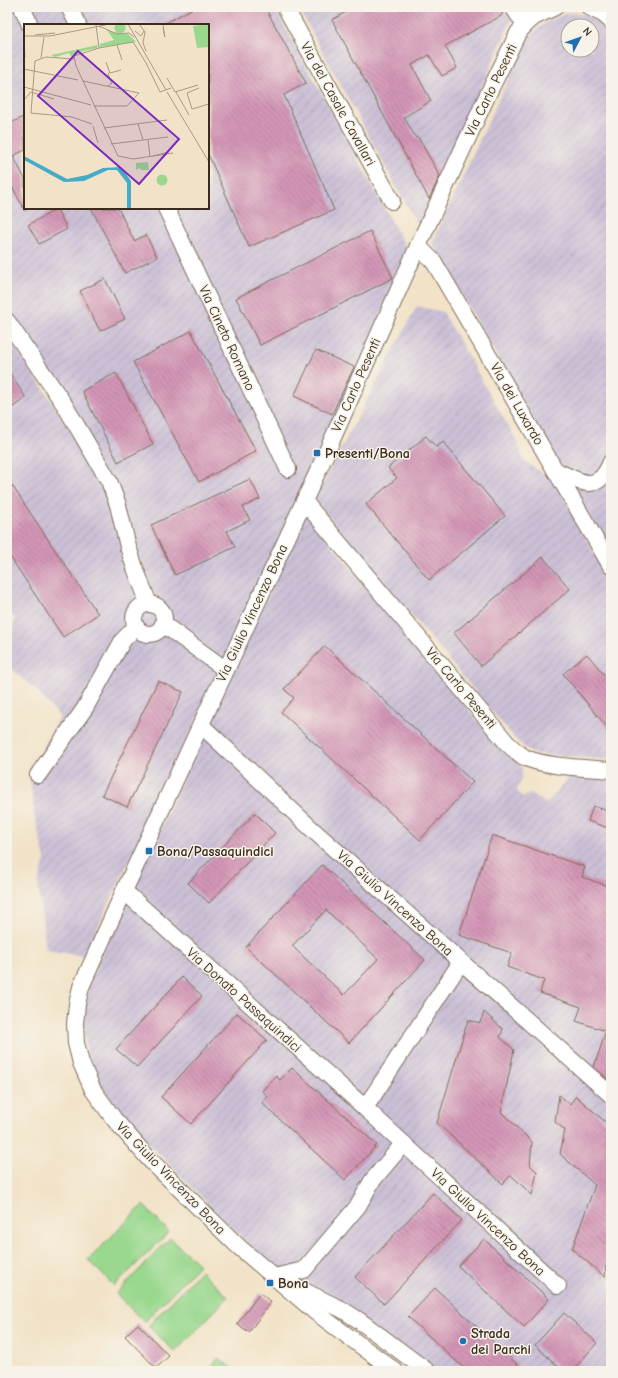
<svg xmlns="http://www.w3.org/2000/svg" width="618" height="1378" font-family="'Comic Neue',sans-serif">
	<style>
		.industrial { fill: url(#industrial-furrows); fill-rule: evenodd }
		.grass { fill: #99d88e; stroke: #6a8156 }
		.building { fill: url(#building-back-hatch); fill-rule: evenodd }
		.lines { fill: none; stroke-linecap: round; stroke-linejoin: round }
		.minor-casing { stroke: #7b6b5a; stroke-width: 18 }
		.minor { stroke: #fff; stroke-width: 16 }
		.poi-dot { fill: #1f6fb2; stroke: #f7f3e8; stroke-width: 1.5 }
		.labels { text-anchor: middle; dominant-baseline: central; stroke-width: 3; stroke-linejoin: round; paint-order: stroke }
		.street-label { font-size: 14px; fill: #3b2a1e; stroke: #f7f3e8 }
		.poi-label { font-size: 14px; font-weight: bold; fill: #3b2a1e; stroke: #f7f3e8; text-anchor: start }
		.inset-road { fill: none; stroke: #a99984; stroke-width: 1 }
		.view { fill: #7b2cbf; fill-opacity: 0.15; stroke: #7b2cbf; stroke-width: 2 }
		.inset-edge { fill: none; stroke: #3b2a1e; stroke-width: 2 }
	</style>
	<defs>
		<pattern id="industrial-furrows" width="10" height="10" patternUnits="userSpaceOnUse"><rect width="10" height="10" fill="#cbbfd5"/><path d="M-1 1l2-2M0 10L10 0M9 11l2-2" fill="none" stroke="#afa4b6"/></pattern>
		<pattern id="building-back-hatch" width="6" height="6" patternUnits="userSpaceOnUse"><rect width="6" height="6" fill="#d395b6"/><path d="M-1 5l2 2M0 0l6 6M5-1l2 2" fill="none" stroke="#ac7a93"/></pattern>
	</defs>
	<rect width="100%" height="100%" fill="#f7f3e8"/>
	<filter id="ink" filterUnits="userSpaceOnUse"><feTurbulence type="fractalNoise" baseFrequency=".025" numOctaves="2"/><feDisplacementMap in="SourceGraphic" scale="8" xChannelSelector="R" yChannelSelector="G"/><feConvolveMatrix kernelMatrix="1 2 1 2 8 2 1 2 1" color-interpolation-filters="sRGB"/></filter>
	<filter id="wash" filterUnits="userSpaceOnUse"><feTurbulence type="fractalNoise" baseFrequency=".012" numOctaves="4" result="noise"/><feDisplacementMap in="SourceGraphic" scale="16" xChannelSelector="R" yChannelSelector="G"/><feGaussianBlur stdDeviation="0.9" result="paint"/><feColorMatrix in="noise" values="0 0 0 0 0 0 0 0 0 0 0 0 0 0 0 0 0 1.4 0 .05"/><feComposite in="paint" operator="in"/></filter>
	<g filter="url(#wash)">
		<rect width="100%" height="100%" fill="#f2e3c8"/>
		<g class="industrial">
			<path d="M7,7H274L409,253L227,655L84,956L46,950L38,884L45,860L35,818L29,773L60,717L36,690L8,666L15,618L7,610V335L59,412L99,477L110,497L141,597L160,600L147,584L77,412L7,312ZM25,25H208V208H25Z"/>
			<polygon points="298,7 507,7 513,16 420,227 414,219"/>
			<path d="M572,12L595,17L611,29V554L432,243L522,49L536,29L554,18ZM568,26H592V50H568Z"/>
			<polygon points="417,306 443,312 517,442 524,461 556,482 611,585 611,760 536,754 530,752 516,740 314,499"/>
			<polygon points="305,512 502,750 519,763 522,769 522,776 517,791 523,797 531,794 547,804 574,771 611,774 611,1371 408,1371 343,1322 255,1251 129,1123 100,1086 87,1058 83,1020 88,985"/>
		</g>
		<g class="grass">
			<polygon points="143,1205 169,1232 114,1286 88,1260"/>
			<polygon points="170,1238 199,1265 144,1322 116,1294"/>
			<polygon points="201,1271 228,1297 175,1352 148,1326"/>
			<polygon points="218,1358 236,1371 209,1371"/>
		</g>
		<g id="blocks">
			<g class="building">
				<polygon points="195,7 265,7 306,83 284,95 334,210 249,247 208,154 208,25 162,25"/>
				<polygon points="355,7 504,7 504,10 501,16 445,46 457,68 442,76 429,55 412,65 431,101 404,117 416,138 418,137 440,176 429,199 332,20"/>
				<polygon points="25,116 25,150 13,156 25,179 25,211 7,177 7,125"/>
				<polygon points="91,208 118,208 134,241 146,235 157,257 125,273"/>
				<polygon points="57,209 67,229 39,244 28,225"/>
				<polygon points="370,231 393,278 260,345 236,298"/>
				<polygon points="105,279 125,319 100,331 80,291"/>
				<polygon points="191,331 256,451 199,482 133,362"/>
				<polygon points="316,350 354,367 332,414 294,396"/>
				<polygon points="7,369 26,398 7,411"/>
				<polygon points="116,373 153,444 118,462 82,391"/>
				<polygon points="426,436 436,447 443,442 505,516 429,580 366,504 397,478 388,468"/>
				<polygon points="7,478 98,614 63,637 7,552"/>
				<polygon points="250,479 260,499 243,507 250,520 227,531 235,547 175,575 151,525"/>
				<polygon points="543,557 570,589 481,666 454,633"/>
				<polygon points="325,646 473,782 420,840 281,712 294,698 284,689"/>
				<polygon points="587,654 611,683 611,732 563,674"/>
				<polygon points="158,681 183,692 127,807 102,795"/>
				<polygon points="593,806 611,812 611,829 588,821"/>
				<polygon points="255,813 275,833 209,903 188,883"/>
				<polygon points="492,835 585,867 582,877 611,887 611,1082 594,1067 606,1031 576,1021 581,1007 540,993 544,980 507,967 512,953 459,935"/>
				<path d="M322,865L425,960L349,1043L246,947ZM326,910L378,959L344,995L292,946Z"/>
				<polygon points="182,977 202,996 137,1067 116,1049"/>
				<polygon points="484,1012 503,1029 500,1037 514,1050 501,1112 532,1142 530,1165 537,1172 532,1195 511,1175 503,1184 437,1123 468,1020 480,1023"/>
				<polygon points="237,1013 267,1040 191,1124 161,1097"/>
				<polygon points="292,1068 377,1145 345,1180 262,1103 268,1096 262,1091 276,1076 280,1080"/>
				<polygon points="559,1095 570,1104 576,1096 611,1127 611,1267 606,1266 605,1277 572,1249 595,1185 560,1154 565,1130 555,1122"/>
				<polygon points="433,1193 462,1220 384,1304 355,1277"/>
				<polygon points="484,1239 549,1299 524,1327 458,1266"/>
				<polygon points="435,1288 518,1365 513,1371 467,1371 408,1317"/>
				<polygon points="260,1293 271,1302 249,1332 237,1324"/>
				<polygon points="564,1313 597,1343 572,1371 563,1371 535,1345"/>
				<polygon points="138,1324 169,1356 156,1368 125,1336"/>
			</g>
		</g>
	</g>
	<g filter="url(#ink)">
		<use href="#blocks" fill-opacity="0" stroke="#7b6b5a" stroke-width="1"/>
		<g class="lines">
			<g class="minor-casing">
				<g id="minor">
					<polyline points="22,7 30,25"/>
					<polyline points="69,7 78,25"/>
					<polyline points="285,7 392,201"/>
					<polyline points="513,7 525,25"/>
					<polyline points="589,7 603,14 611,21"/>
					<polyline points="166,208 288,469"/>
					<polyline points="418,246 434,262 611,566"/>
					<polyline points="7,321 64,404 109,481 118,505 128,547 135,568 149,604"/>
					<path d="M555,470C580,482 598,495 611,462"/>
					<path d="M304,501L507,743C512,748 518,753 524,757C543,767 589,768 611,770"/>
					<circle cx="149" cy="619" r="15"/>
					<polyline points="163,624 226,670"/>
					<polyline points="201,725 314,831 611,1095"/>
					<polyline points="38,775 85,708 123,640 136,627"/>
					<polyline points="124,891 365,1108"/>
					<polyline points="461,962 365,1108 558,1286"/>
					<polyline points="274,1277 304,1270 358,1206 372,1181 403,1144"/>
					<polyline points="290,1284 343,1310 360,1321 427,1371"/>
					<polyline points="395,1371 314,1311 239,1247 149,1159 114,1119 93,1090 81,1063 76,1043 75,1024 77,1004 81,987 124,891 324,458 418,246 489,92 518,33 525,25 534,17 555,7"/>
				</g>
			</g>
			<use href="#minor" class="minor"/>
		</g>
	</g>
	<g class="poi-dot">
		<rect x="313" y="449" width="8" height="8" rx="2"/>
		<rect x="145" y="847" width="8" height="8" rx="2"/>
		<rect x="266" y="1279" width="8" height="8" rx="2"/>
		<circle cx="463" cy="1341" r="4"/>
	</g>
	<g class="labels">
		<g class="street-label">
			<text transform="translate(491 90) rotate(-64)">Via Carlo Pesenti</text>
			<text transform="translate(338 104) rotate(61)">Via del Casale Cavallari</text>
			<text transform="translate(227 338) rotate(65)">Via Cineto Romano</text>
			<text transform="translate(356 385) rotate(-66)">Via Carlo Pesenti</text>
			<text transform="translate(517 404) rotate(60)">Via dei Luxardo</text>
			<text transform="translate(252 613) rotate(-65)">Via Giulio Vincenzo Bona</text>
			<text transform="translate(461 688) rotate(50)">Via Carlo Pesenti</text>
			<text transform="translate(395 903) rotate(42)">Via Giulio Vincenzo Bona</text>
			<text transform="translate(244 1000) rotate(42)">Via Donato Passaquindici</text>
			<text transform="translate(171 1178) rotate(46)">Via Giulio Vincenzo Bona</text>
			<text transform="translate(488 1222) rotate(43)">Via Giulio Vincenzo Bona</text>
		</g>
		<g class="poi-label">
			<text x="325" y="453">Presenti/Bona</text>
			<text x="157" y="851">Bona/Passaquindici</text>
			<text x="278" y="1283">Bona</text>
			<text x="471" y="1333">Strada<tspan x="471" dy="16">dei Parchi</tspan></text>
		</g>
	</g>
	<g transform="translate(24 24)">
		<rect width="185" height="185" fill="#f2e3c8"/>
		<path d="M90.5 4a5.5 5.5 0 1 1 11 0a5.5 5.5 0 1 1-11 0ZM185,0V23L173,24L169,2ZM82,5L89,8L104,10L112,18L76,23V20L90,16ZM74,21L73,24L51,29L49,35L45,29L31,33L27,31ZM124,138L125,146H117L116,144L112,146V139ZM132.5 156a5.5 5.5 0 1 1 11 0a5.5 5.5 0 1 1-11 0Z" fill="#99d88e"/>
		<path d="M0,132L43,155L63,151L79,144L97,143L107,157V185H103V159L93,146H84L60,157L40,158L0,136Z" fill="#46abc5"/>
		<path class="inset-road" d="M104,0L142,66M115,0L121,8L119,19L122,27M139,0L140,9L141,13L139,4M72,1L75,24M75,2L93,10L105,9L110,13M111,7L117,12L120,7M11,11L31,9M0,12H26L86,0M0,17L1,33M93,21L98,36M17,34L20,13M50,35L22,33L11,37L7,89L48,93L68,100M82,38L86,49L97,46M0,45L54,56M143,54L151,68L174,61M59,57L115,69L103,82H70M84,62L88,59L84,50L86,48M0,63L67,81M147,64L136,68L122,39L109,18L75,24L50,32L52,42L94,132L109,135L149,129M175,64L163,69L168,85L185,80M143,68L185,138M152,68L165,91M0,76L7,68L30,75M114,100L119,116L144,113M69,102L74,119M80,104L143,96M124,116L126,133M87,120L119,116M129,132L145,128"/>
		<path class="view" d="M54,27L155,115L115,160L14,72Z"/>
		<rect width="185" height="185" class="inset-edge"/>
	</g>
	<rect width="618" height="1378" fill="none" stroke="#f7f3e8" stroke-width="24"/>
	<g transform="translate(580 38) rotate(49)"><circle r="19" fill="#f7f3e8" stroke="#aca397"/>
	<path d="M0-3L7 15L0 10L-7 15Z" fill="#1f6fb2"/>
	<text y="-6" font-size="11" font-weight="bold" text-anchor="middle" fill="#3b2a1e">N</text>
	</g>
</svg>
